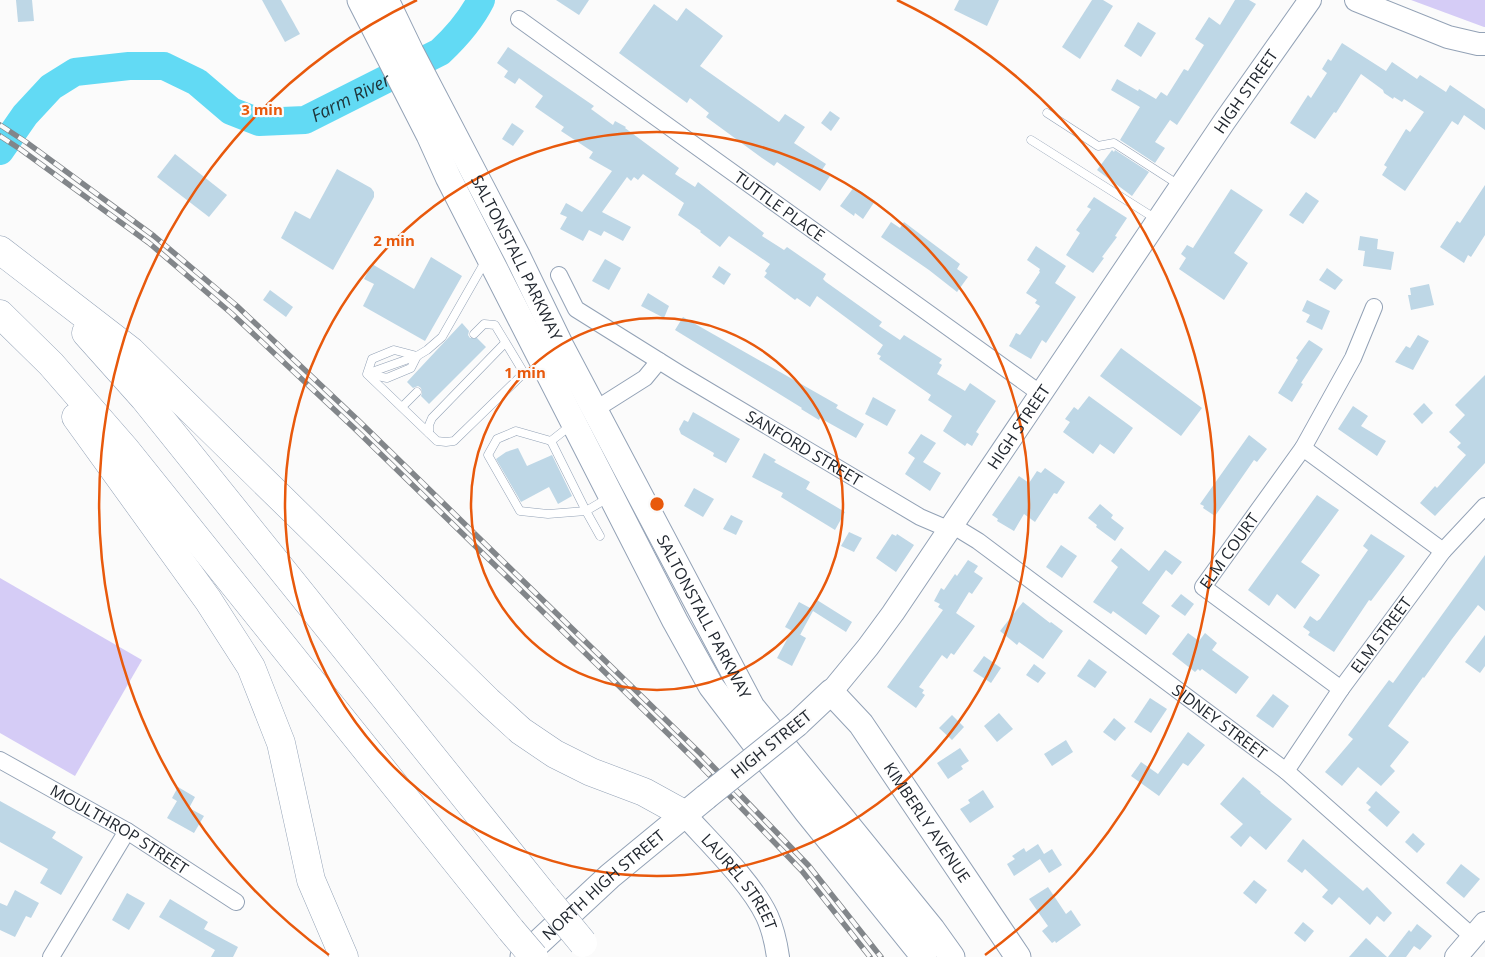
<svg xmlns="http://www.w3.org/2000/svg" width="1485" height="957" font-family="'Open Sans',sans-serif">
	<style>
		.green { fill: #d5ccf6 }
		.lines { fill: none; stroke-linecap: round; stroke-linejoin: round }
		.river { stroke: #62daf4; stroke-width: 28 }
		.building { fill: #bed7e6 }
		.lane-casing { stroke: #93a2b6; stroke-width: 9 }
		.street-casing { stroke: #93a2b6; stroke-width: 18 }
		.secondary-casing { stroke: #93a2b6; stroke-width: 24 }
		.primary-casing { stroke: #93a2b6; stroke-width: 27 }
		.highway-casing { stroke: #93a2b6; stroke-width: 29 }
		.lane { stroke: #fff; stroke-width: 8 }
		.street { stroke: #fff; stroke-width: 16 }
		.secondary { stroke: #fff; stroke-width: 22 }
		.primary { stroke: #fff; stroke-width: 25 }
		.highway { stroke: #fff; stroke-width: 28 }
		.rail-casing { stroke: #82868a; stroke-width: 5.5 }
		.rail { stroke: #fbfbfb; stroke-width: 4; stroke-dasharray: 11; stroke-linecap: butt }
		.primary-bridge-casing { stroke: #93a2b6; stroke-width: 27; stroke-linecap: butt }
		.highway-bridge-casing { stroke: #93a2b6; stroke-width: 29; stroke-linecap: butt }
		.primary-bridge { stroke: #fff; stroke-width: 25 }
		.highway-bridge { stroke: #fff; stroke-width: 28 }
		.ring { fill: none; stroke: #e8590c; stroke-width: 2.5 }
		.labels { text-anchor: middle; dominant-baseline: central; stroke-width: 4.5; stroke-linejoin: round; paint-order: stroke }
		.street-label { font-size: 16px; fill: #222830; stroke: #fbfbfb }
		.water-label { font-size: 18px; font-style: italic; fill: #1e3338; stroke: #fbfbfb }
		.centre { fill: #e8590c; stroke: #fbfbfb; stroke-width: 2.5 }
		.ring-label { font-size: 15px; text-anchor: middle; font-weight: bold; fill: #e8590c; stroke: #fbfbfb; stroke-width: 4.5; stroke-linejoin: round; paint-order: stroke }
	</style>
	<rect width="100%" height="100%" fill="#fbfbfb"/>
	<g class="green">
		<polygon points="1411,0 1485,0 1485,27 1484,27"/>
		<polygon points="0,578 142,660 75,776 0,733"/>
	</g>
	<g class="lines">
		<path class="river" id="s1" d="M0,151L25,115L51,87L75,72L129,66H164L197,82L231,111L259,122L305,120L440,52C456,37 471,20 481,0"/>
	</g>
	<g class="building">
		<polygon points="16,0 32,0 34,21 18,22"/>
		<polygon points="262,0 281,0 300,34 285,42"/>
		<polygon points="556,0 589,0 579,15"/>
		<polygon points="959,0 999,0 987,26 954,10"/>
		<polygon points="1092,0 1103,0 1113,6 1080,59 1062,47"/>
		<polygon points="1235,0 1249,0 1256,4 1177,125 1170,120 1155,142 1165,148 1155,163 1120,140 1140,107 1111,90 1117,79 1138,91 1139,89 1156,99 1161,92 1167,96 1184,69 1188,71 1204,45 1195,39 1209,17 1220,25"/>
		<polygon points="654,4 677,21 686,8 723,36 700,66 779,122 785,114 805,127 794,143 826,164 822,170 830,176 820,191 777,162 774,166 762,158 706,117 709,113 690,98 687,103 619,53"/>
		<polygon points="1138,22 1156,33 1141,57 1124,46"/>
		<polygon points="1342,43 1386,71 1392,62 1417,79 1420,75 1446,92 1450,85 1485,109 1485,130 1464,115 1458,125 1452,121 1405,191 1382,175 1387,167 1384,165 1406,129 1410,132 1424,112 1404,99 1402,102 1394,97 1393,99 1384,93 1383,90 1361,74 1336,113 1334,112 1315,139 1290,123 1308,95 1311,98 1327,73 1322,69 1328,59 1331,61"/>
		<polygon points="508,47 594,106 591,109 613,125 615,121 626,127 625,128 679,168 675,174 695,187 698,182 764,233 762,236 784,250 787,247 826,274 823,279 826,282 882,322 879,326 900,340 904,335 942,359 939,363 942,365 937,374 965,391 970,383 996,401 976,432 979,434 972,446 967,443 965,446 943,431 952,416 928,400 931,395 879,359 881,356 877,354 883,345 817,296 810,307 797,298 795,300 764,277 767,273 765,271 770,264 729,236 720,247 700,232 701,231 678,215 684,203 643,174 638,180 634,177 631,181 627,177 602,212 631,227 623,241 604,231 601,236 589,230 583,241 560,229 567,217 560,214 566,203 582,212 612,171 589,158 593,152 561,131 564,127 535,107 543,96 519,78 515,84 504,77 508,71 497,63"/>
		<polygon points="830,111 840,118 831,131 821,123"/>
		<polygon points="512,123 524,131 513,146 502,139"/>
		<polygon points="1112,150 1114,152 1115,150 1149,172 1132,196 1097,170"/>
		<polygon points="175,154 227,195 209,217 157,177"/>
		<polygon points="337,169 371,188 374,192 374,197 333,270 281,238 295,211 310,219"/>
		<polygon points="1485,185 1485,235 1471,257 1468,255 1464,263 1440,247 1457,221 1460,223"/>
		<polygon points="854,187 875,201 863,219 855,213 854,216 840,206"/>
		<polygon points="1231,189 1263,210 1234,253 1248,263 1224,300 1179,269 1186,258 1181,254 1187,245 1193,248"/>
		<polygon points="1306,192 1319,201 1303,224 1289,215"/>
		<polygon points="1094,197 1127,218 1115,236 1117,237 1102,257 1104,258 1093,273 1066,255 1080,233 1076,230 1091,209 1087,207"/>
		<polygon points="891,222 900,228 904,222 960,264 957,269 968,277 957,292 929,270 881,237"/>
		<polygon points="1360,236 1378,239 1377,249 1394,252 1391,270 1363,266 1365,251 1358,250"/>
		<polygon points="1036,246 1066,266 1055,283 1076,297 1046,343 1042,340 1031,359 1009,346 1016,333 1020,335 1040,306 1035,303 1037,300 1026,293 1040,272 1039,271 1040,269 1027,260"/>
		<polygon points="431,257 462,276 425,341 363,306 374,284 364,279 372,264 414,289"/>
		<polygon points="605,259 621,268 609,290 592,281"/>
		<polygon points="719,266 731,274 724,285 712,277"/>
		<polygon points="1327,268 1343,280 1335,290 1319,280"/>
		<polygon points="1429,284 1434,305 1411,310 1408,295 1411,295 1410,288"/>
		<polygon points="270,290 293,307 286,317 263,300"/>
		<polygon points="648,293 669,306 664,318 641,306"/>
		<polygon points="1307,300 1330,311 1322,330 1306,322 1310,315 1302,311"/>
		<polygon points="683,317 838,405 836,408 864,424 856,438 820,418 819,420 801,409 802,408 768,387 675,330"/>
		<polygon points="462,323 469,331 468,335 470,338 477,338 486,347 429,404 421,396 422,393 421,388 418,386 413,388 407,382"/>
		<polygon points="1418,335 1429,341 1413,370 1395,362 1406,346 1410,348"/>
		<polygon points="1309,340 1323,349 1301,383 1303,384 1292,402 1278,393 1298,360 1296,358"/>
		<polygon points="1121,348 1202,408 1181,436 1100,376"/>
		<polygon points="1485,375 1485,463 1435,516 1420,503 1435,486 1437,488 1466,455 1457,447 1461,443 1449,432 1465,415 1455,405"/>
		<polygon points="1089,396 1133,428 1114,454 1100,444 1093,454 1063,432 1070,422 1065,419 1074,407 1078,410"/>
		<polygon points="873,397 896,410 887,426 865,414"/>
		<polygon points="1424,403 1433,413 1422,424 1413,414"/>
		<polygon points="1353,406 1368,416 1361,426 1386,441 1377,456 1338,429"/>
		<polygon points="693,412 740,439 726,463 713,456 714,453 681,434 679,429 684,420 688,422"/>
		<polygon points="921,434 936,443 923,462 941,473 930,491 905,474 915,458 908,453"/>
		<polygon points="1249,435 1267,449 1257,462 1254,460 1215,516 1203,508 1204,506 1200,504"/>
		<polygon points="518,448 527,466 552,455 572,496 558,504 549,487 521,502 496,459 506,452"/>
		<polygon points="764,453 776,460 774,462 810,482 806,489 845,512 835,530 781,497 783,493 752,477"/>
		<polygon points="1045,468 1065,482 1057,494 1054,493 1035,522 1024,514 1014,531 997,521 998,519 992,515 1019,476 1029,483 1037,471 1041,473"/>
		<polygon points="694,488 714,499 703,517 684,506"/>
		<polygon points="1317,495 1339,510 1301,562 1320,575 1295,609 1277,594 1269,606 1248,590"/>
		<polygon points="1100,504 1113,515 1111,518 1124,528 1115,541 1096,527 1097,525 1088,518"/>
		<polygon points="731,515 743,521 736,535 723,529"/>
		<polygon points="849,532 862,538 854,552 841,546"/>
		<polygon points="892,534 896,536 897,534 914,545 896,572 876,558"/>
		<polygon points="1371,534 1405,556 1371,601 1369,600 1334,652 1308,635 1310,632 1303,627 1310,616 1317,621 1320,619 1368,550 1363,546"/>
		<polygon points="1061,545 1077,556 1062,578 1046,567"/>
		<polygon points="1121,548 1149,571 1165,550 1182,562 1172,575 1166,570 1142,603 1160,616 1146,635 1113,611 1111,614 1093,602 1118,567 1111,561"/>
		<polygon points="1485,555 1485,611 1478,605 1452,639 1424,678 1423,677 1388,726 1409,742 1390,766 1395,771 1381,786 1358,767 1342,786 1325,772 1353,739 1348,735 1389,680 1393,683"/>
		<polygon points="968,560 978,566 974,572 983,578 972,594 969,592 956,613 975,626 954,655 951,653 947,659 942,655 919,687 924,690 922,693 925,695 916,708 887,687 943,610 938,607 940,604 934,601 941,588 944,590 955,574 957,576"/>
		<polygon points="1181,594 1194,604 1185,616 1171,606"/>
		<polygon points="817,600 852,622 846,632 813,611 800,635 785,627 799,602 812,609"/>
		<polygon points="1023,602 1050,623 1051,622 1063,631 1043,659 1019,642 1017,645 1000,631"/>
		<polygon points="792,630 806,638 792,666 777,658"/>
		<polygon points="1188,633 1199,641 1205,633 1217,643 1212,650 1249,677 1236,694 1202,669 1200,671 1198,669 1195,672 1172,654"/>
		<polygon points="1485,635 1485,666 1480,673 1465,662"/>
		<polygon points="984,656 1001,668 991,683 973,671"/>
		<polygon points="1089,659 1107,672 1095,688 1077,676"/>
		<polygon points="1034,664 1046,673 1038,683 1026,675"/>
		<polygon points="1273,694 1289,706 1273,728 1256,716"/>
		<polygon points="1150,698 1167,709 1151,733 1134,722"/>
		<polygon points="999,713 1013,729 997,742 984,726"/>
		<polygon points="952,715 964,727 952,740 939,728"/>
		<polygon points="1114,718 1126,728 1115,741 1103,732"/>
		<polygon points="1188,732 1205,745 1188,766 1183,763 1159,796 1131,776 1141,762 1158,774"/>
		<polygon points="1066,740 1073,752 1052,766 1044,754"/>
		<polygon points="960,748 969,761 961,766 963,769 948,779 937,763"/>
		<polygon points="1243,777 1261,792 1260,793 1292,819 1266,850 1250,836 1241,847 1230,837 1243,824 1220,804"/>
		<polygon points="178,787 195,797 189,808 204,816 194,833 167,818 177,801 172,798"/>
		<polygon points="983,790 994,807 970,823 960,809 970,803 968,800"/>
		<polygon points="1376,791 1400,812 1387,827 1368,810 1371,807 1366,803"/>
		<polygon points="0,801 56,832 52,838 83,857 61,895 40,883 48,869 0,842"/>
		<polygon points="1413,833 1425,844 1417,853 1405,842"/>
		<polygon points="1303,839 1363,891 1367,887 1392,913 1384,922 1377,916 1370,925 1339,897 1332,905 1322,897 1328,890 1305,869 1302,873 1287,861"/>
		<polygon points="1038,844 1044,854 1052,849 1062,865 1049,873 1040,859 1014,876 1007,864 1015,859 1012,856 1024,848 1026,852"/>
		<polygon points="1461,864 1480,879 1464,898 1446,883"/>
		<polygon points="1254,880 1267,890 1256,904 1243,893"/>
		<polygon points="1048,887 1066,914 1071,910 1081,925 1056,943 1055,941 1052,943 1042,931 1048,926 1029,899"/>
		<polygon points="15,890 39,903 31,918 26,916 15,937 0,930 0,903 7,906"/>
		<polygon points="127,893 145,903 129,930 112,920"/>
		<polygon points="170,899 208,922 204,929 238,947 233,957 211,957 215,950 159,917"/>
		<polygon points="1303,922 1314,931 1305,942 1294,933"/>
		<polygon points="1417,924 1432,936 1420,950 1414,946 1406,957 1388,957 1409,930 1411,932"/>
		<polygon points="1366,938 1387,957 1349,957"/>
	</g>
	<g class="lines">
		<g class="lane-casing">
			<g id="lane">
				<polyline points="1047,113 1098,146 1114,143 1179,185"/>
				<polyline points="1031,140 1156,219"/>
				<polyline points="486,260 442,337 427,350 417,356 394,350 372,359 367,374 437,441 446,442 454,441 524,373 545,375"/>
				<polyline points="474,334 484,324 495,325 524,373"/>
				<polyline points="369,373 417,356"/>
				<polyline points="368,374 387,378 411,368 417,356"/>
				<polyline points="402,407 417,392"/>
				<polyline points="570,426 551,441 586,511 608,498"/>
				<polyline points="429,433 429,425 432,418 505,343"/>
				<polyline points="551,441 516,431 497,439 488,455 520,511 548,514 586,511 600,536"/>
			</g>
		</g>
		<g class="street-casing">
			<g id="street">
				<path id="s2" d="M519,19L1041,394"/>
				<path id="s3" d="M559,275L576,309L680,374L920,517L941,526L960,530L978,541L1286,771L1473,937"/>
				<polyline points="596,409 645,378 659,361"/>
				<polyline points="1303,448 1443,551"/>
				<path id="s4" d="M1341,689L1203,587L1303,448L1353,358L1374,307"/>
				<path id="s5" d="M0,760L127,831L236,902"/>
				<path id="s6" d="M1286,771L1341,689L1443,551L1485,506"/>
				<polyline points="51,957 127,831"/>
			</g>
		</g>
		<g class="secondary-casing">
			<g id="secondary">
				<polyline points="1356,0 1448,37 1478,44 1485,44"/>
				<path id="s7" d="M831,692L868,647L893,613L1224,122L1310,0"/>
				<path id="s8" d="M684,814C710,843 751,882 767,916C773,929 776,943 778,957"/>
				<polyline points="1456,957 1485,923"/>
			</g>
		</g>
		<g class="primary-casing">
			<g id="primary">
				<polyline points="360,0 429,135 448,177 675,621 711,686 807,812 924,957"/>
				<path id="s9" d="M386,0L411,52L517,255L561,346L752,707L932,929L952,957"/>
				<path id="s10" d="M797,724L831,692L861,724L1018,957"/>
				<path id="s11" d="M523,957L610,876L706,797"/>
			</g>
		</g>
		<g class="highway-casing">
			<g id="highway">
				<polyline points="0,250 131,351 488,701 521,731 555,754 591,772 644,792 684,814"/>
				<polyline points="0,314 51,364 126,450 511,930"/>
				<polyline points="86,333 144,398 546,898"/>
				<polyline points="76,417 208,600 251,667 281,743 311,880 344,957"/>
			</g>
		</g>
		<use href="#lane" class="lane"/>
		<use href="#street" class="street"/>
		<use href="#secondary" class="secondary"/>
		<use href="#primary" class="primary"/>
		<use href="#highway" class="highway"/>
		<g class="rail-casing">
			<g id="rail">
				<polyline points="0,125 26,142 154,236 237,306 360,422 701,754 809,866 881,957"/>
				<polyline points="0,136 20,149 149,243 231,313 354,428 695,760 802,871 870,957"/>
			</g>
		</g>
		<use href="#rail" class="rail"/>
		<g class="primary-bridge-casing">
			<polyline id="primary-bridge" points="706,797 797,724"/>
		</g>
		<g class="highway-bridge-casing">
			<g id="highway-bridge">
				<polyline points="546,898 583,943"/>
				<polyline points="511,930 534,957"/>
			</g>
		</g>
		<use href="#primary-bridge" class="primary-bridge"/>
		<use href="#highway-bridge" class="highway-bridge"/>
	</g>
	<g class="ring">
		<circle cx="657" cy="504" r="186"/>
		<circle cx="657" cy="504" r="372"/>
		<path d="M329 955A558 558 0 0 1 417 0M897 0A558 558 0 0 1 985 955"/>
	</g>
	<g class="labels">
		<g class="street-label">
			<text stroke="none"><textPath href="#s7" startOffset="730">HIGH STREET</textPath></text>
			<text stroke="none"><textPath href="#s2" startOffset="321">TUTTLE PLACE</textPath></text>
			<text stroke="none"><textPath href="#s9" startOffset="289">SALTONSTALL PARKWAY</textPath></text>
			<text stroke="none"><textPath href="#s7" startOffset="325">HIGH STREET</textPath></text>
			<text stroke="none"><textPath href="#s3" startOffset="305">SANFORD STREET</textPath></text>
			<text stroke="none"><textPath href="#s4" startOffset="216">ELM COURT</textPath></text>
			<text stroke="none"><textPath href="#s9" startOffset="694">SALTONSTALL PARKWAY</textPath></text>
			<text stroke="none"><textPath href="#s6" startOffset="166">ELM STREET</textPath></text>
			<text stroke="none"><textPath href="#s3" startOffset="805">SIDNEY STREET</textPath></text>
			<text transform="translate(771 744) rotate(-39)">HIGH STREET</text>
			<text stroke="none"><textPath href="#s10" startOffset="209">KIMBERLY AVENUE</textPath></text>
			<text stroke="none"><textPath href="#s5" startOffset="138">MOULTHROP STREET</textPath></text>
			<text stroke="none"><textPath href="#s8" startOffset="88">LAUREL STREET</textPath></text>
			<text stroke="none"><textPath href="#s11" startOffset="108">NORTH HIGH STREET</textPath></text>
		</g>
		<g class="water-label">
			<text stroke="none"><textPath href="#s1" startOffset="408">Farm River</textPath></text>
		</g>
	</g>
	<circle cx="657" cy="504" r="8" class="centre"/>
	<g class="ring-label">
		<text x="262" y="115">3 min</text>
		<text x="394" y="246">2 min</text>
		<text x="525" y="378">1 min</text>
	</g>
</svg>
